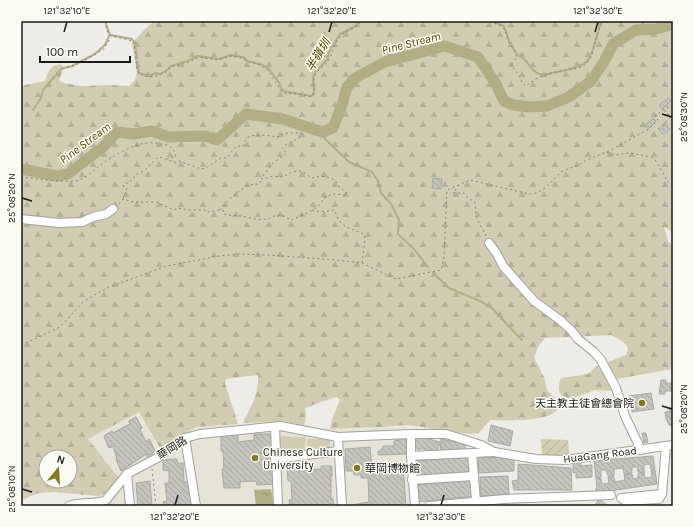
<svg xmlns="http://www.w3.org/2000/svg" width="694" height="527" font-family="Karla,'Noto Sans TC',sans-serif">
	<style>
		.built { fill: #e6e4d6 }
		.grass { fill: #d2cdb2 }
		.forest { fill: url(#forest-firs); fill-rule: evenodd }
		.garden { fill: url(#garden-furrows) }
		.water { fill: url(#water-ripples) }
		.lines { fill: none; stroke-linecap: round; stroke-linejoin: round }
		.stream { stroke: #b3ad86; stroke-width: 2 }
		.river { stroke: #b3ad86; stroke-width: 11 }
		.building { fill: url(#building-back-hatch); stroke: #abaaa4; fill-rule: evenodd }
		.minor-casing { stroke: #a1a09a; stroke-width: 10 }
		.path { stroke: #83827e; stroke-width: 1; stroke-dasharray: 2 3; stroke-linecap: butt }
		.minor { stroke: #fff; stroke-width: 8 }
		.ticks { fill: none; stroke: #1b1a18; stroke-width: 1.5 }
		.poi-dot { fill: #87781c; stroke: #fbfaf3; stroke-width: 1.5 }
		.labels { text-anchor: middle; dominant-baseline: central; stroke-width: 3; stroke-linejoin: round; paint-order: stroke }
		.poi-label { font-size: 11px; fill: #1b1a18; stroke: #fbfaf3; text-anchor: start }
		.street-label { font-size: 11px; fill: #1b1a18; stroke: #fbfaf3 }
		.water-label { font-size: 12px; font-style: italic; fill: #544901; stroke: #fbfaf3 }
		.neatline { fill: none; stroke: #1b1a18; stroke-width: 1.5 }
		.ticks-label { font-size: 10px; text-anchor: middle; fill: #1b1a18 }
	</style>
	<defs>
		<pattern id="forest-firs" width="22" height="20" patternUnits="userSpaceOnUse"><rect width="22" height="20" fill="#d2cdb2"/><path d="M5 1l3.5 6h-7zM16 11l3.5 6h-7z" fill="#b4af98"/></pattern>
		<pattern id="garden-furrows" width="10" height="10" patternUnits="userSpaceOnUse"><rect width="10" height="10" fill="#d2cdb2"/><path d="M-1 1l2-2M0 10L10 0M9 11l2-2" fill="none" stroke="#b4af98"/></pattern>
		<pattern id="water-ripples" width="26" height="14" patternUnits="userSpaceOnUse"><rect width="26" height="14" fill="#b3ad86"/><path d="M2 4q2-2 4 0t4 0M15 11q2-2 4 0t4 0" fill="none" stroke="#999473"/></pattern>
		<pattern id="building-back-hatch" width="6" height="6" patternUnits="userSpaceOnUse"><rect width="6" height="6" fill="#c4c3bc"/><path d="M-1 5l2 2M0 0l6 6M5-1l2 2" fill="none" stroke="#a8a7a1"/></pattern>
	</defs>
	<rect width="100%" height="100%" fill="#edece6"/>
	<polygon class="built" points="139,412 161,448 196,427 285,421 318,428 338,429 383,427 407,425 406,456 410,506 63,506 74,500 99,496 118,481 117,477 88,439"/>
	<g class="grass">
		<polygon points="278,436 306,437 305,451 278,451"/>
		<rect x="307" y="439" width="23" height="11"/>
	</g>
	<path class="forest" d="M155,21H673V232L664,227L668,241L673,246V369L611,380L616,391L595,390L573,398H564C557,392 558,386 561,378L588,374L595,367L626,355L628,350C627,342 618,339 611,335L545,338L538,347L534,358C538,365 542,372 545,380C546,384 546,389 549,392C552,396 557,398 558,403C563,424 502,420 490,420L479,433L469,434L407,425L383,427L330,429L332,419L340,400L337,397L324,401L305,408L306,417L304,426L285,421L243,423C251,405 259,396 258,375L226,379L225,383L238,424L196,427L160,448L139,412L88,439L118,477V481L105,493L99,496L54,492L39,493L21,500V87L25,85L45,81C48,71 50,66 60,64L64,67L59,80L61,82L80,86L112,85L129,86L135,80L137,72L132,43L149,25ZM46,457H70V481H46Z"/>
	<polygon class="garden" points="541,439 568,440 570,464 543,463"/>
	<polygon class="water" points="271,489 274,506 256,506 254,490"/>
	<g class="lines">
		<g class="stream">
			<polyline points="105,21 110,35 132,39 135,43 137,58"/>
			<path d="M492,21L504,26L510,44L519,56C529,59 531,74 543,75C555,72 576,70 586,62C592,58 599,29 601,21"/>
			<polyline points="137,61 139,73 149,76 156,73 160,74 167,70 171,66 190,60 198,56 219,59 231,55 243,57 247,61 260,64 268,68 278,81 283,91 311,96 313,95 314,91 313,78 315,72 327,60 329,52 340,34 358,25 360,21"/>
			<polyline points="33,110 41,98 43,90 61,69 72,66 95,54 105,45 109,36"/>
			<polyline points="322,132 323,137 349,162 372,172 378,181 381,193 391,204 399,220 398,234 414,249 428,267"/>
			<polyline points="433,273 449,288 482,302 493,309 513,331 522,340"/>
		</g>
		<polyline class="river" points="21,169 57,176 68,174 103,147 117,132 134,134 152,131 169,137 205,136 217,140 246,114 283,119 322,132 333,128 342,105 347,87 355,78 385,62 445,46 478,57 496,84 504,101 513,105 529,107 547,106 569,97 591,81 604,62 613,44 636,30 656,29 673,24"/>
	</g>
	<g class="building">
		<polygon points="668,98 671,101 662,109 659,105"/>
		<polygon points="653,118 656,121 648,129 645,125"/>
		<polygon points="665,125 670,129 664,135 659,130"/>
		<polygon points="433,178 442,179 441,189 432,188"/>
		<polygon points="661,380 666,380 666,383 673,383 673,391 665,391 665,394 659,394"/>
		<polygon points="651,393 654,409 632,412 629,396"/>
		<polygon points="669,408 673,408 673,426 669,425 666,419 665,412 669,412"/>
		<path d="M136,417L142,428L140,430L146,442L149,439L155,451L147,457L146,454L121,471L116,459L117,458L113,446L109,448L104,436L112,431L113,433L130,424L129,421ZM135,433L137,438L119,446L118,443ZM139,442L140,445L124,455L122,450Z"/>
		<polygon points="136,417 142,428 140,430 146,442 149,439 155,451 147,457 146,454 121,471 116,459 117,458 113,446 109,448 104,436 112,431 113,433 130,424 129,421"/>
		<polygon points="491,425 513,431 510,446 488,441"/>
		<polygon points="642,433 646,433 648,442 644,443"/>
		<polygon points="254,434 274,434 275,449 270,449 271,468 274,467 274,484 257,485 256,481 240,482 240,488 224,488 222,469 224,469 223,451 221,451 221,436 238,435 238,442 254,440"/>
		<polygon points="415,435 440,442 437,453 421,448 420,450 412,447"/>
		<polygon points="407,436 406,454 378,455 378,451 381,451 381,449 383,449 383,446 394,446 394,441 399,440 400,437"/>
		<polygon points="441,439 465,444 466,451 440,453"/>
		<polygon points="370,447 372,467 403,464 406,506 356,506 356,504 369,502 368,478 361,478 361,475 354,475 353,471 346,471 345,449"/>
		<polygon points="653,456 655,469 651,470 650,464 644,465 644,472 638,472 637,467 632,467 632,473 624,474 623,468 614,469 614,476 608,476 606,470 601,470 601,477 596,478 594,461"/>
		<polygon points="468,457 469,475 415,479 414,461"/>
		<polygon points="514,457 514,471 479,473 478,458"/>
		<polygon points="177,459 177,463 183,463 184,482 190,482 191,506 164,506 163,502 167,501 165,483 169,483 169,471 163,470 163,460"/>
		<polygon points="581,462 581,466 592,465 592,477 576,478 576,472 573,473 573,463"/>
		<polygon points="518,464 571,468 572,490 514,490 512,481 518,480"/>
		<polygon points="321,466 332,466 332,476 331,477 331,499 333,499 334,506 290,506 289,500 292,500 291,481 288,481 287,468 298,468 298,471 321,469"/>
		<polygon points="655,470 657,484 596,493 596,488 597,488 596,479 601,478 602,484 609,483 608,477 614,477 615,482 625,480 624,475 632,474 633,479 638,478 638,473 644,472 645,478 652,477 651,471"/>
		<polygon points="508,476 509,495 481,496 480,477"/>
		<polygon points="474,479 476,496 416,502 415,485"/>
		<polygon points="150,481 152,506 138,506 136,483"/>
		<polygon points="599,499 607,505 597,506 595,505"/>
	</g>
	<g class="lines">
		<g class="minor-casing">
			<g id="minor">
				<polyline points="21,219 59,223 82,222 93,217 106,214 113,209"/>
				<polyline points="489,243 497,254 503,266 534,301 560,320 571,330 578,339 594,352 601,360 616,388 625,416 641,450"/>
				<polyline points="275,427 278,506"/>
				<polyline points="411,434 411,456 415,506"/>
				<polyline points="338,437 342,506"/>
				<polyline points="185,438 196,506"/>
				<polyline points="472,453 476,501"/>
				<polyline points="411,456 494,452"/>
				<polyline points="275,459 338,451"/>
				<polyline points="127,474 130,506"/>
				<polyline points="412,480 474,476"/>
				<polyline points="662,494 659,499 626,501 621,498 662,494 666,446"/>
				<path d="M69,506C81,501 96,505 106,500L127,474L157,458L175,444L185,438L200,434L280,426L338,437L411,434H446L481,445L494,452L536,459L565,460L673,445"/>
				<polyline points="429,506 504,499 611,495"/>
			</g>
		</g>
		<g class="path">
			<path d="M105,21C106,25 106,31 109,34C111,38 127,38 134,42L137,70L139,74L149,77L160,75L168,71L171,67L190,62L198,57L217,60L231,56L243,58L247,61L260,65L268,70L282,92C288,94 293,94 299,94C304,94 308,97 313,96C316,90 313,84 314,78C316,70 324,67 328,61C333,53 334,42 341,36C347,29 357,29 361,21"/>
			<path d="M490,21L503,27L506,33L510,45L513,48L517,57C516,59 512,62 512,65C513,69 516,71 518,74C522,79 520,84 527,86C537,73 567,70 582,67C595,59 593,45 598,33C599,29 601,25 602,21"/>
			<polyline points="67,67 74,66 104,49 111,37"/>
			<polyline points="658,129 671,117 664,110"/>
			<polyline points="607,152 649,129 658,120 655,117 661,111 673,105"/>
			<path d="M21,177C34,178 68,184 79,180C87,177 93,171 99,166C111,157 134,143 149,143C153,142 158,144 162,144C170,145 174,148 176,157L167,159"/>
			<polyline points="459,185 453,193 464,193 468,198 475,202 476,216 486,236"/>
			<path d="M119,204L123,199L133,202H156L174,210L177,208L188,210H207L208,212L219,210L224,211V214C230,216 235,215 241,216C252,218 265,223 276,215L284,216L291,220C302,215 319,210 324,198L333,194L347,195L346,192L339,187C336,176 321,175 312,178L301,171H297L292,172L282,177L273,176L263,179L261,178L273,163L287,153L282,149L285,145L301,137V133H284L279,137C272,136 252,133 247,138C245,139 244,144 243,146H236L227,158H221L206,168L201,169L179,161L176,163L163,158L158,157L144,171L135,175C133,181 129,182 123,185L124,188L127,189L123,199"/>
			<path d="M220,210C230,199 243,183 259,184L263,179"/>
			<path d="M312,210C319,213 327,211 334,210C337,214 337,219 340,222C347,229 355,230 364,234L365,239L362,263"/>
			<polyline points="21,344 24,344 60,327 82,303 96,294 109,287 167,266 219,256 239,254 268,255 336,260 362,263 396,279 441,270 444,257 447,190 470,180 529,194 537,193 545,188 561,172 570,168 577,166 585,161 606,152 615,155 629,153 651,157 656,161 668,182 673,187"/>
			<polyline points="152,469 156,506"/>
		</g>
		<use href="#minor" class="minor"/>
	</g>
	<path class="ticks" d="M64,32L67,22M329,32L332,22M595,32L598,22M662,114L672,117M22,198L32,201M662,406L672,409M22,489L32,492M175,505L178,495M441,505L444,495"/>
	<g class="poi-dot">
		<circle cx="642" cy="403" r="4"/>
		<circle cx="255" cy="458" r="4"/>
		<circle cx="357" cy="468" r="4"/>
	</g>
	<g class="labels">
		<g class="poi-label">
			<text x="634" y="403" text-anchor="end">天主教主徒會總會院</text>
			<text x="263" y="452">Chinese Culture<tspan x="263" dy="13">University</tspan></text>
			<text x="365" y="468">華岡博物館</text>
		</g>
		<g class="street-label">
			<text transform="translate(172 448) rotate(-32)">華岡路</text>
			<text transform="translate(600 455) rotate(-7)">HuaGang Road</text>
		</g>
		<g class="water-label">
			<text transform="translate(411 43) rotate(-14)">Pine Stream</text>
			<text transform="translate(318 55) rotate(-59)">半嶺圳</text>
			<text transform="translate(85 143) rotate(-37)">Pine Stream</text>
		</g>
	</g>
	<rect width="694" height="527" fill="none" stroke="#fbfaf3" stroke-width="44"/>
	<g transform="translate(58 469) rotate(18)"><circle r="19" fill="#fbfaf3" stroke="#a1a09b"/>
	<path d="M0-3L7 15L0 10L-7 15Z" fill="#87781c"/>
	<text y="-6" font-size="11" font-weight="bold" text-anchor="middle" fill="#1b1a18">N</text>
	</g>
	<path d="M40 56v6h90v-6" fill="none" stroke="#1b1a18" stroke-width="2"/>
	<text x="46" y="56" font-size="12" fill="#1b1a18" stroke="#fbfaf3" stroke-width="3" paint-order="stroke">100 m</text>
	<rect x="22" y="22" width="650" height="483" class="neatline"/>
	<g class="ticks-label">
		<text x="67" y="14">121°32'10"E</text>
		<text x="332" y="14">121°32'20"E</text>
		<text x="598" y="14">121°32'30"E</text>
		<text transform="translate(683 117) rotate(-90)" y="4">25°08'30"N</text>
		<text transform="translate(11 198) rotate(-90)" y="4">25°08'20"N</text>
		<text transform="translate(683 409) rotate(-90)" y="4">25°08'20"N</text>
		<text transform="translate(11 489) rotate(-90)" y="4">25°08'10"N</text>
		<text x="175" y="520">121°32'20"E</text>
		<text x="441" y="520">121°32'30"E</text>
	</g>
</svg>
